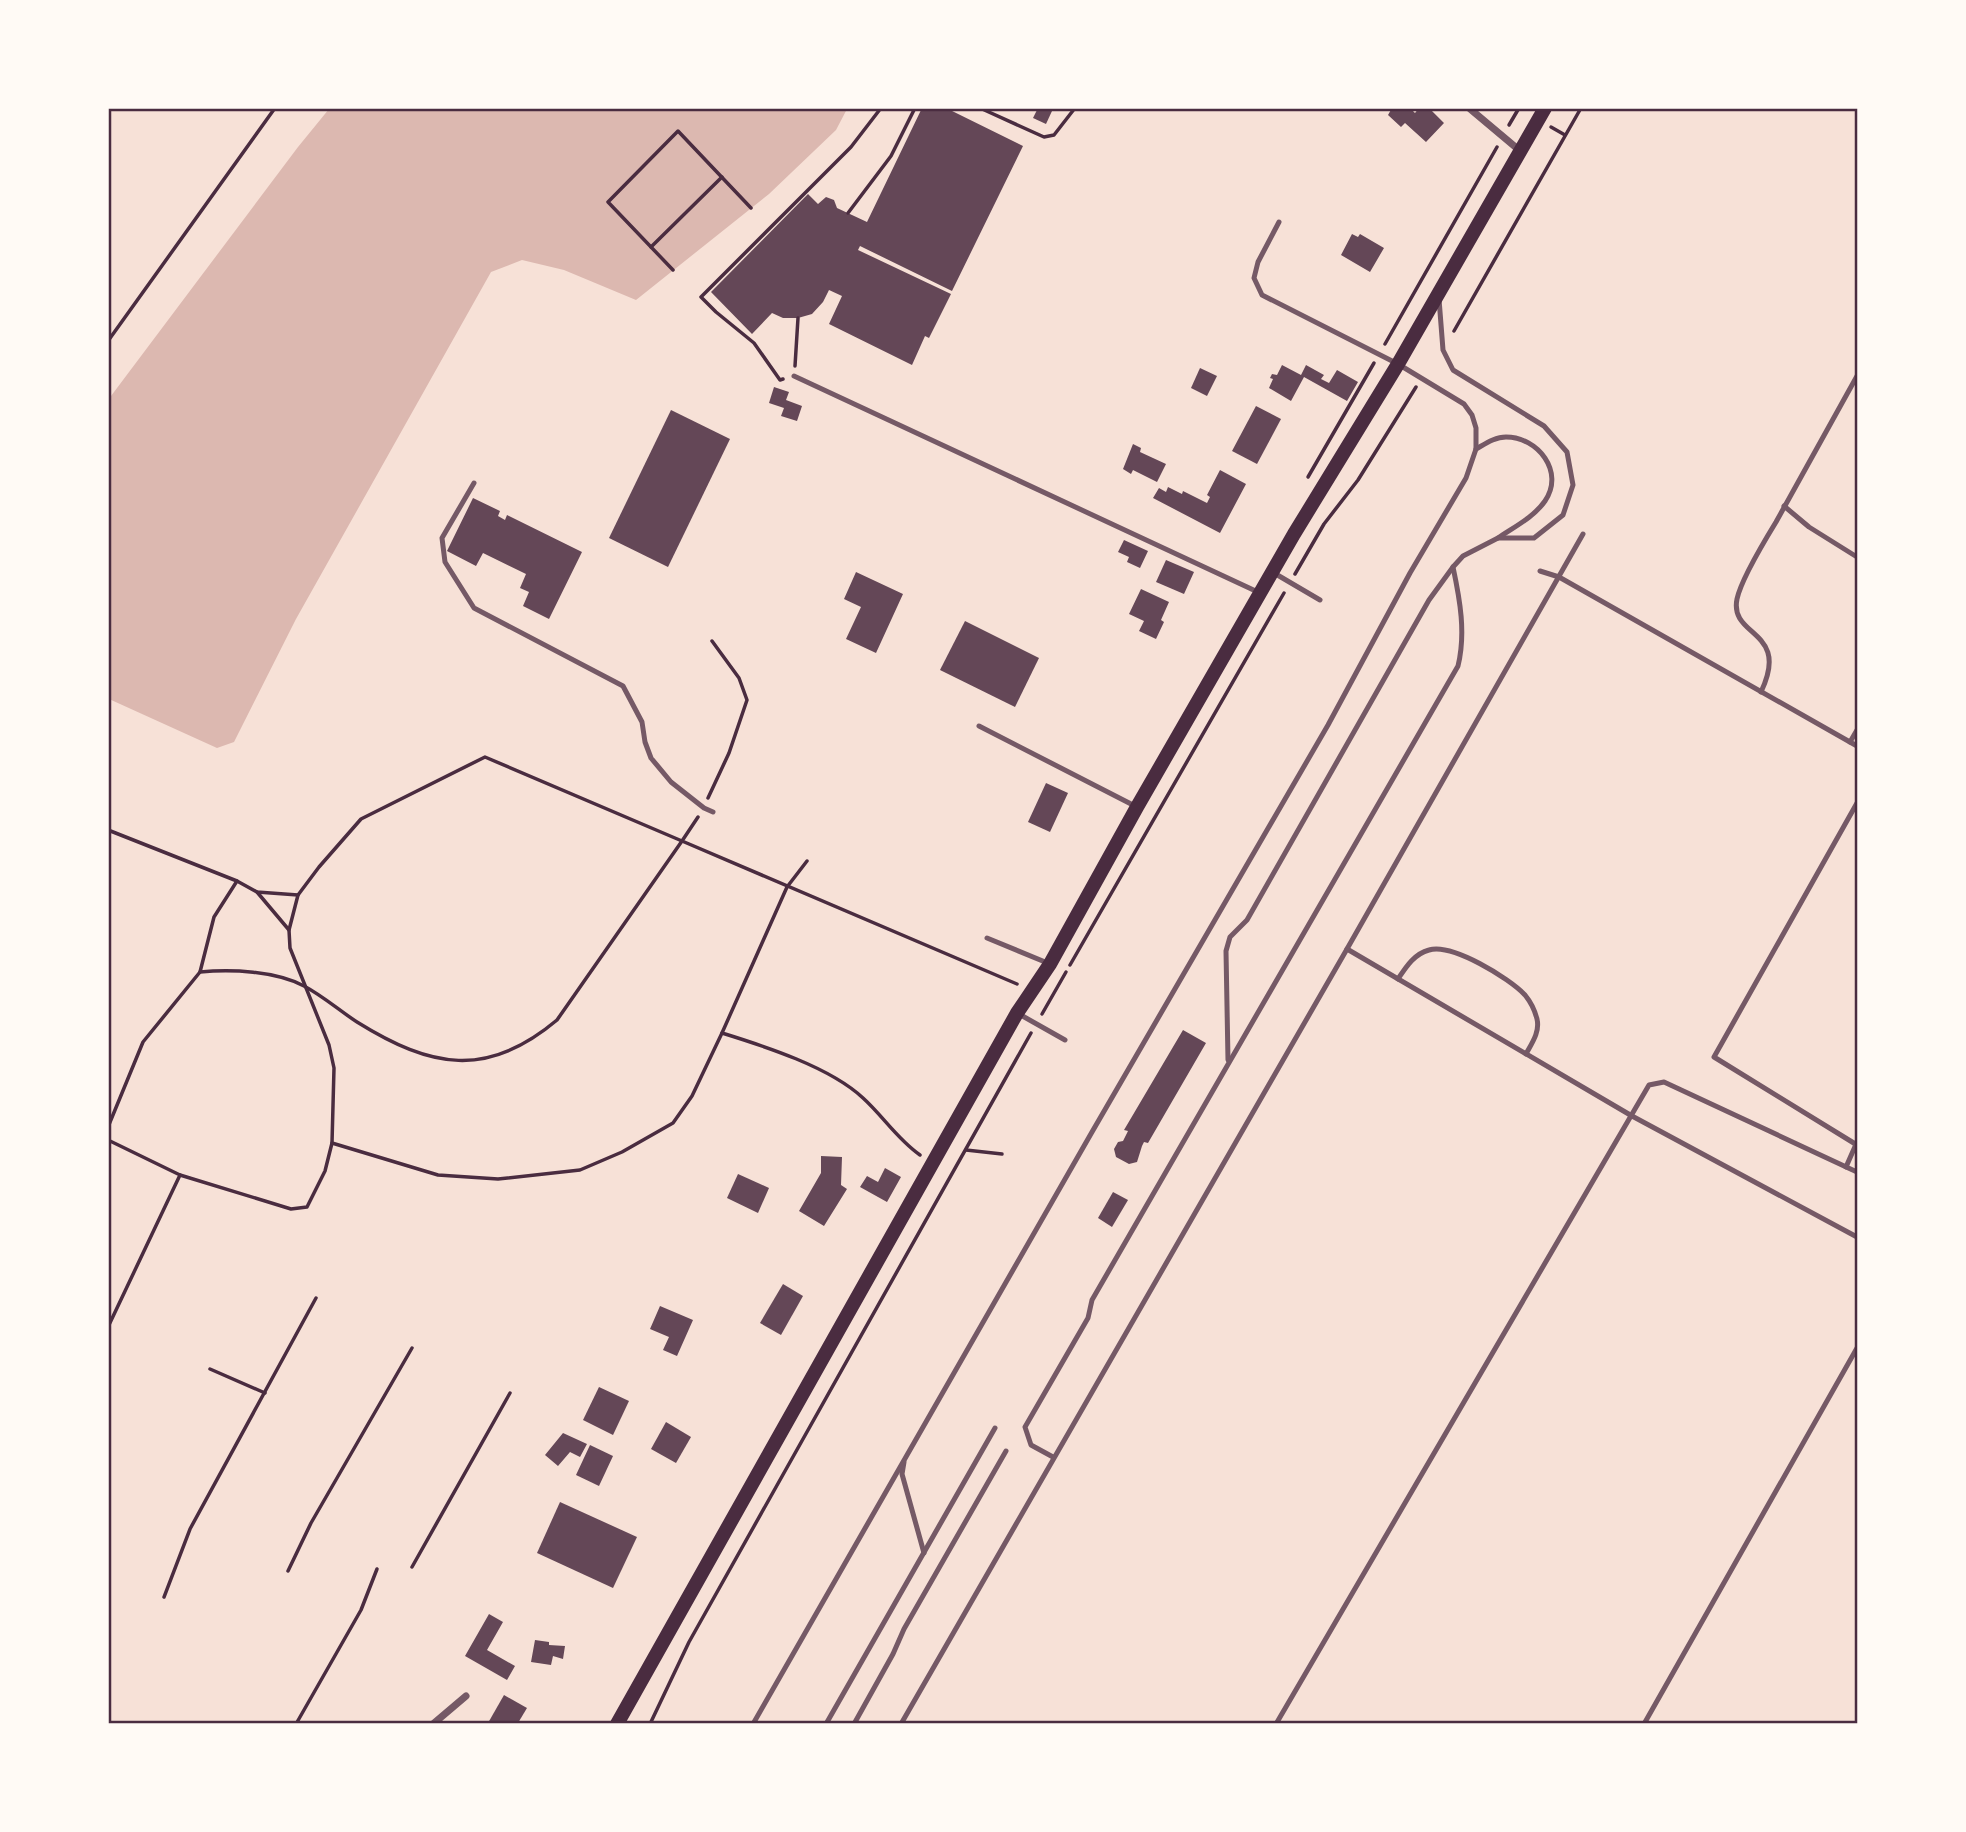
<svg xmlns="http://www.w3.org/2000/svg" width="1966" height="1832" font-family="Montserrat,sans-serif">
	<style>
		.water { fill: #dcb8b0 }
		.building { fill: #644757 }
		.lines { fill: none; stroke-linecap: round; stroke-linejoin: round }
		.path { stroke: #4a2c40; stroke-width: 3.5 }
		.service { stroke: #755966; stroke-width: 5 }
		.minor { stroke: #755966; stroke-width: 7 }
		.secondary { stroke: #4a2c40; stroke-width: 14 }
		.neatline { fill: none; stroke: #4a2c40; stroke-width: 2.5 }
	</style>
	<rect width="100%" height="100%" fill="#f7e1d7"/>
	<polygon class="water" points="329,109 847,109 836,130 769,194 636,300 564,270 522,260 491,272 296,619 234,742 217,748 109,699 108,400 298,147"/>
	<g class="building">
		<polygon points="922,108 946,108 1023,146 952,291 860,246 858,250 951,294 929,338 925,336 912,365 829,324 842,296 829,290 823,302 812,314 798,318 783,318 772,313 752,334 711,292 808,194 818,204 826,197 834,200 837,208 867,222"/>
		<polygon points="1038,108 1052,111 1046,124 1033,118"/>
		<polygon points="1392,108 1410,108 1415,113 1419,108 1429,108 1444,123 1426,142 1405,123 1401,127 1388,115"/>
		<polygon points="1352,234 1358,237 1360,234 1384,248 1370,272 1341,255"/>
		<polygon points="1282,365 1301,375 1306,365 1324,375 1321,379 1329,383 1337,370 1358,382 1347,401 1304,377 1291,401 1269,388 1273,379 1270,378 1272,374 1277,375"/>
		<polygon points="1200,368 1217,376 1207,396 1191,388"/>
		<polygon points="774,387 789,392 786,400 802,406 797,421 781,416 784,408 769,403"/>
		<polygon points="1256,406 1281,419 1257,464 1232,451"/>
		<polygon points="671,410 730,439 668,567 609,538"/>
		<polygon points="1133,444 1141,448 1140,452 1166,464 1157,482 1133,470 1131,474 1123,469"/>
		<polygon points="1220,470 1246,484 1220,533 1153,498 1159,488 1166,492 1168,487 1182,494 1183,491 1207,503 1210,497 1207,495"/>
		<polygon points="473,498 500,511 498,516 505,520 507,515 582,552 549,619 523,606 529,592 520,588 526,574 483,553 476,566 447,551"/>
		<polygon points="1124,540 1148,551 1140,568 1127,562 1129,557 1118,552"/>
		<polygon points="1166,560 1194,572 1184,594 1156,582"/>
		<polygon points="856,572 903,594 876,653 846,639 861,607 844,599"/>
		<polygon points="1141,589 1169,602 1161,620 1164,622 1156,639 1139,631 1144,621 1129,614"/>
		<polygon points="965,621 1039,658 1015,707 940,670"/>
		<polygon points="1046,783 1068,793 1050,832 1028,822"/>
		<polygon points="1183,1030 1206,1043 1148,1143 1144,1142 1142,1146 1137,1162 1129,1164 1116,1157 1114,1149 1118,1142 1123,1141 1128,1131 1124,1130"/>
		<polygon points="821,1156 842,1157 841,1185 847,1189 824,1226 799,1211 821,1173"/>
		<polygon points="885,1168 901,1177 887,1202 860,1187 867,1176 878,1182"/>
		<polygon points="738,1174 769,1188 758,1213 727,1198"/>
		<polygon points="1113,1192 1128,1200 1112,1227 1098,1218"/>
		<polygon points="783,1284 803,1296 781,1335 760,1323"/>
		<polygon points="660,1306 693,1320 677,1356 663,1350 669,1337 650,1329"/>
		<polygon points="599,1387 629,1401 613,1435 583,1420"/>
		<polygon points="666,1422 691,1437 676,1463 651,1449"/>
		<polygon points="563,1433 587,1444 580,1457 570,1452 558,1466 545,1455"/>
		<polygon points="590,1445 613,1456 599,1486 576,1475"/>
		<polygon points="560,1502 637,1537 613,1588 537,1553"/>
		<polygon points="489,1614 503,1622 487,1650 515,1666 507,1680 465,1656"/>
		<polygon points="535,1640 549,1642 549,1645 565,1646 563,1659 553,1656 551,1665 531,1662"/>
		<polygon points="504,1695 527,1708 518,1723 488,1723"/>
	</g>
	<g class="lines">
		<g class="path">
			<polyline points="980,108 1044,137 1054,135 1075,108"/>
			<polyline points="1509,125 1519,108"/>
			<polyline points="1551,127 1565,135"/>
			<polyline points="848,213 891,156 915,108"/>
			<polyline points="651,247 722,177"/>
			<polyline points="673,270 608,202 678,131 751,208"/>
			<polyline points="1454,331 1581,108"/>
			<polyline points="108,341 275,108"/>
			<polyline points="1385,344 1497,147"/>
			<polyline points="795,366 798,318"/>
			<polyline points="783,379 780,380 754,343 716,312 701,297 851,147 881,108"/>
			<polyline points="1308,477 1374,363"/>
			<polyline points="1295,574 1324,524 1358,480 1416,387"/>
			<polyline points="708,798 729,753 747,700 739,678 712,641"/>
			<polyline points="698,817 682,841 1017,984"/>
			<path d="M108,830L237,881L257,892L298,895L319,867L361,819L485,757L682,841L557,1020C487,1079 431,1068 357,1022C340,1011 323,996 304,986C275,971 232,969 200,972"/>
			<path d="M807,861L787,887L722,1033C764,1046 830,1067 863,1098C883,1116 897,1139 920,1155"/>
			<polyline points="257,892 289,930"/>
			<polyline points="298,895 289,930 290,948 329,1045 334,1068 332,1143 438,1175 498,1179 580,1170 622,1152 673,1123 692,1096 722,1033"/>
			<polyline points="1070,965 1284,593"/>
			<polyline points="1042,1014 1066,972"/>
			<polyline points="108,1127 143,1042 200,972 214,917 237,881"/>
			<polyline points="108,1140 180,1175 108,1327"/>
			<polyline points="966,1150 1002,1154"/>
			<polyline points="180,1175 291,1209 307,1207 325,1171 332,1143"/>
			<polyline points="210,1369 265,1393"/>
			<polyline points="412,1567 510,1393"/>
			<polyline points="288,1571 311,1523 412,1348"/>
			<polyline points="164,1597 190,1529 316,1298"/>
			<polyline points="296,1724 361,1610 377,1569"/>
			<polyline points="650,1724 689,1642 1031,1033"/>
		</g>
		<g class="service">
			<polyline points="794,376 1260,593"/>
			<path d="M1476,449C1485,444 1495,437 1506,437C1538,437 1565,472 1545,501C1534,517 1514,527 1498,538"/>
			<polyline points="474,483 442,538 445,562 474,608 623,686 642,722 645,742 651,758 671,782 704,808 713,812"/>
			<polyline points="1784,506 1809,527 1857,557"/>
			<polyline points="1540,571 1559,577 1857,746"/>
			<polyline points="1274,573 1320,600"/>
			<path d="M1761,692C1791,629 1729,638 1737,599C1741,580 1765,540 1776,522C1803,473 1830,425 1857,376"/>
			<polyline points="979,726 1135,806"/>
			<polyline points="1850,742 1857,730"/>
			<polyline points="1857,803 1714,1057 1857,1145"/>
			<polyline points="987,938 1050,964"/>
			<polyline points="1347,949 1632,1116 1857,1237"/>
			<path d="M1398,979C1406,967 1414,954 1429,950C1452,943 1509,978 1525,995C1530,1001 1535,1011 1537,1019C1540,1032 1532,1043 1526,1054"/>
			<polyline points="1019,1014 1065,1040"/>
			<polyline points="1228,1060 1226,951 1230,937 1247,920 1429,600 1453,567"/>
			<polyline points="1846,1167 1857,1142"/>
			<path d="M1053,1457L1031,1445L1025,1427L1088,1318L1092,1300L1458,666C1466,633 1460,600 1453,567L1463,556L1498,538H1534L1563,515L1573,485L1567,452L1544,426L1453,370L1443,350L1439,299"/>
			<polyline points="904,1462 902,1474 924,1553"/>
			<polyline points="753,1724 1092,1132 1328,725 1410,573 1466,478 1476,449 1476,428 1472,415 1464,404 1398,364 1262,295 1254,278 1258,262 1279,222"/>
			<polyline points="826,1724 995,1428"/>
			<polyline points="854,1724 893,1654 904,1629 1006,1451"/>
			<polyline points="901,1724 1347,949 1583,534"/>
			<polyline points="1276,1724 1649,1085 1664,1082 1857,1172"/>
			<polyline points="1644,1724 1857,1348"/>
		</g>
		<g class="minor">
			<polyline points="1469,108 1519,150"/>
			<polyline points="433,1724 466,1696"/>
		</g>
		<polyline class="secondary" points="617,1724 1017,1013 1050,964 1137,807 1294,534 1398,364 1545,108"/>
	</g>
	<rect width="1966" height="1832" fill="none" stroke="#fffaf5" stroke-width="220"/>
	<rect x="110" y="110" width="1746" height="1612" class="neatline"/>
</svg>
